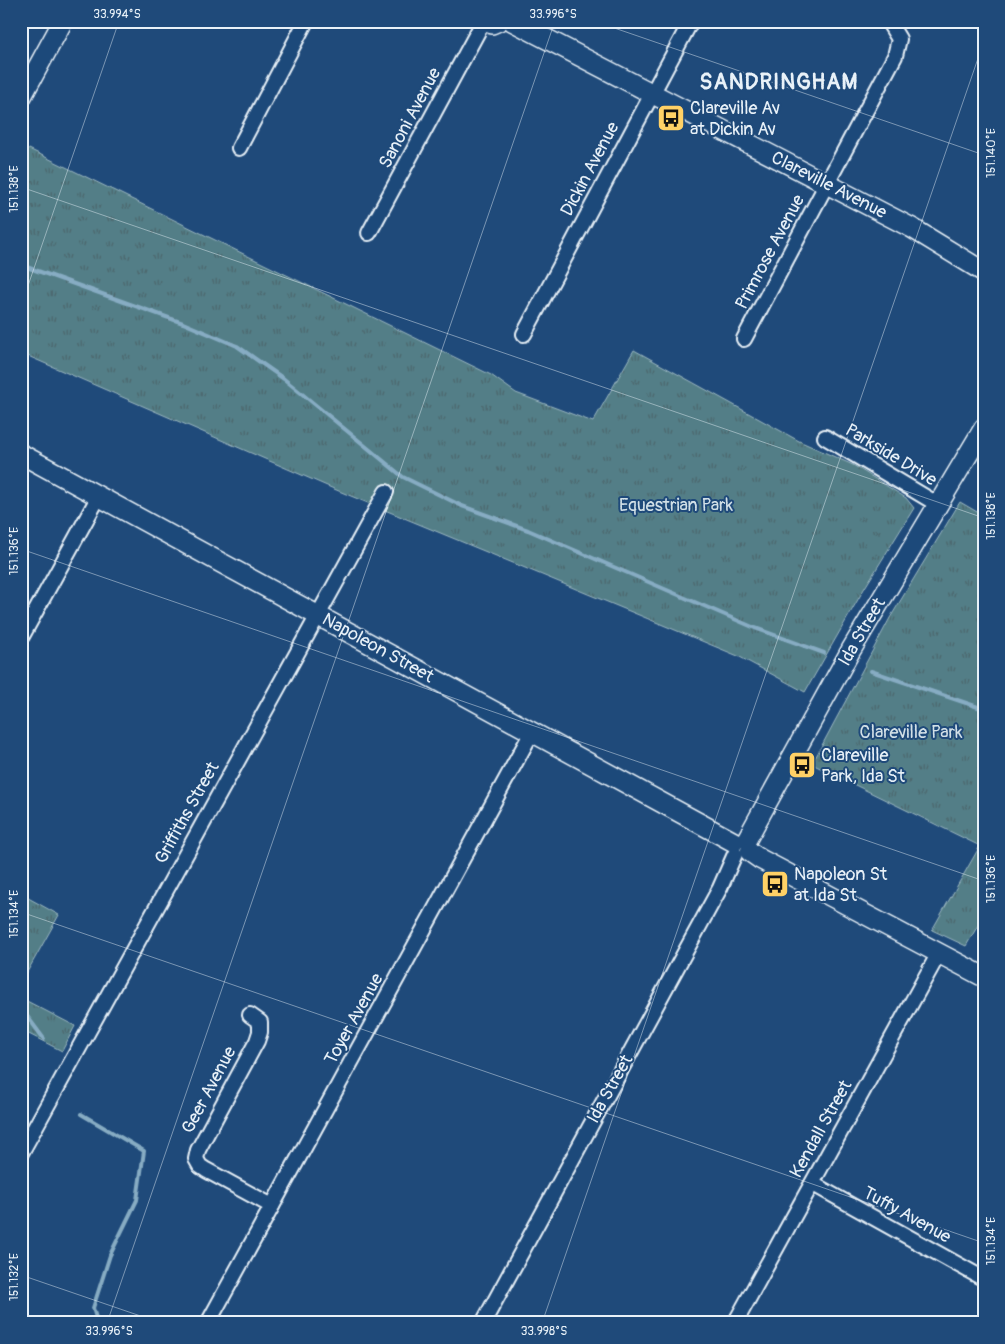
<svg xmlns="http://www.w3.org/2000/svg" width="1005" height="1344" font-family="Pangolin,sans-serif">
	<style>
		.park { fill: url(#park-tufts); stroke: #9db8c0 }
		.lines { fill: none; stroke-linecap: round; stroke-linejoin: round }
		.stream { stroke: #87acc3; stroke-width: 4 }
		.street-casing { stroke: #e8f1f8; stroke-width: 18 }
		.secondary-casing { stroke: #e8f1f8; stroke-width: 22 }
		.street { stroke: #1f4a7a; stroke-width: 14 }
		.secondary { stroke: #1f4a7a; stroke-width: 19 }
		.ticks { fill: none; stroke: #e8f1f8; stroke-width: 1; stroke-opacity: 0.45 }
		.labels { text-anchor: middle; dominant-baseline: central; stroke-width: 4; stroke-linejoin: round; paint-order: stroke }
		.poi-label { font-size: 18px; fill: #e8f1f8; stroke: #1f4a7a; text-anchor: start }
		.street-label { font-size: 18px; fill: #e8f1f8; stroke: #1f4a7a }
		.park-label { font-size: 18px; fill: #d2e0e7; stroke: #1f4a7a }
		.district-label { font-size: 22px; font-weight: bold; letter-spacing: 1px; fill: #e8f1f8; stroke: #1f4a7a }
		.neatline { fill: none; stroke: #e8f1f8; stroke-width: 2 }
		.ticks-label { font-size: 12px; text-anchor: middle; fill: #e8f1f8 }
	</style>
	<defs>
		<pattern id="park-tufts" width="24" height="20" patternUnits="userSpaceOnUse" patternTransform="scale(1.25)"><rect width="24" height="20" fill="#527e87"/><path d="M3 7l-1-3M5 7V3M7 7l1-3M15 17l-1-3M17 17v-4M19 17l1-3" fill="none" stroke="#4d666c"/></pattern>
	</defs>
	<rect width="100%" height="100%" fill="#1f4a7a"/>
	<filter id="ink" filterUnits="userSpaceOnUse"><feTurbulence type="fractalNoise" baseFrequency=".02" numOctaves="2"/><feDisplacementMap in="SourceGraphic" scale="10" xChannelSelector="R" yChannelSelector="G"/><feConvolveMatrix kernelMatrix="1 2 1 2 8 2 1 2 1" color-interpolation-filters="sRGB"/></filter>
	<g filter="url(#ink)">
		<g class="park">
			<polygon points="29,149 491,375 516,393 593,422 634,350 799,441 853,465 906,498 914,508 864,589 805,692 738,656 334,489 21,353 21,161"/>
			<polygon points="960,502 984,516 984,915 966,946 932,930 980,846 812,764 890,618"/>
			<polygon points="21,894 59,915 21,983"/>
			<polygon points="21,998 75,1026 62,1051 21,1030"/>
		</g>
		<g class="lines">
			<g class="stream">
				<polyline points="21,265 183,323 237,346 284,379 403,477 462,506 528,530 755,628 824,653"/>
				<polyline points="871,671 984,709"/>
				<polyline points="21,1008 44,1039"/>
				<polyline points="81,1114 144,1151 137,1200 110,1255 93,1308 96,1318 105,1323"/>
			</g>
			<g class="street-casing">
				<g id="street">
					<polyline points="239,148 306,21"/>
					<polyline points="369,233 483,22"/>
					<polyline points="524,334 691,21"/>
					<polyline points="744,339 895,56 899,39 888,21"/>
					<polyline points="825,437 937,504"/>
					<polyline points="21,638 99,496"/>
					<polyline points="250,1015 260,1022 260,1032 257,1041 198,1150 196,1159 200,1166 206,1170 272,1206"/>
					<polyline points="21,1153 386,492"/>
					<polyline points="813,1184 984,1279"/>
					<polyline points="208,1323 532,732"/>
					<polyline points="483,1323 720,888 735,854"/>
					<polyline points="735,1323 939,953"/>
				</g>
			</g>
			<g class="secondary-casing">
				<g id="secondary">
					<polyline points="482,21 492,24 499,21"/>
					<polyline points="512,21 912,228 984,272"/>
					<polyline points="21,98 63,21"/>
					<polyline points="21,454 734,842"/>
					<polyline points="747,839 851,650 984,428"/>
					<polyline points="750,852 760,859 984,977"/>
				</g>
			</g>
			<use href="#street" class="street"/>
			<use href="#secondary" class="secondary"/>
		</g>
	</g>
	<path class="ticks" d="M594,21L984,155M21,187L984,518M21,306L119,21M21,549L984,881M21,912L984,1243M21,1275L161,1323M107,1323L555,21M542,1323L984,41M978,1323L984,1305"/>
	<defs>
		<g id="bus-square" transform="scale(1.4375)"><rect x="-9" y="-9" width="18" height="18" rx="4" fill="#ffd166" stroke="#1f4a7a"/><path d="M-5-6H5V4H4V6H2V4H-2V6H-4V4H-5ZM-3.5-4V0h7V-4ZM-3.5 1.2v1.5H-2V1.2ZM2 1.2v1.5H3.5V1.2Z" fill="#111"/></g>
	</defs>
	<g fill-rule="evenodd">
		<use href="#bus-square" x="671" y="118"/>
		<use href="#bus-square" x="802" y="765"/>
		<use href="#bus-square" x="775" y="884"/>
	</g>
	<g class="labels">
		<g class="poi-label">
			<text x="690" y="108">Clareville Av<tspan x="690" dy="21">at Dickin Av</tspan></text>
			<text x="821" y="755">Clareville<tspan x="821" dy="21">Park, Ida St</tspan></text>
			<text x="794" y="874">Napoleon St<tspan x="794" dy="21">at Ida St</tspan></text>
		</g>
		<g class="street-label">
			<text transform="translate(410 118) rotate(-62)">Sanoni Avenue</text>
			<text transform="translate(590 169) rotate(-62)">Dickin Avenue</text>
			<text transform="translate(829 185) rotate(27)">Clareville Avenue</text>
			<text transform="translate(770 252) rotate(-62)">Primrose Avenue</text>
			<text transform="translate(891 455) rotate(31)">Parkside Drive</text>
			<text transform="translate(862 632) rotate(-60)">Ida Street</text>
			<text transform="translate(378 648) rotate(29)">Napoleon Street</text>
			<text transform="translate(187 813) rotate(-61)">Griffiths Street</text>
			<text transform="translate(354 1019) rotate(-61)">Toyer Avenue</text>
			<text transform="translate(610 1089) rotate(-61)">Ida Street</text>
			<text transform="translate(209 1090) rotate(-62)">Geer Avenue</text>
			<text transform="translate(821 1129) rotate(-61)">Kendall Street</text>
			<text transform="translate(907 1215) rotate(29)">Tuffy Avenue</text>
		</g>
		<g class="park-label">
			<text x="676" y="505">Equestrian Park</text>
			<text x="911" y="732">Clareville Park</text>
		</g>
		<g class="district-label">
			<text x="779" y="82">SANDRINGHAM</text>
		</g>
	</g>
	<rect width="1005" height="1344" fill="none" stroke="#1f4a7a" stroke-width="55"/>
	<rect x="28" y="28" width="950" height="1288" class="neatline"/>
	<g class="ticks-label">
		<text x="117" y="18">33.994°S</text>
		<text x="553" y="18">33.996°S</text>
		<text transform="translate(991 153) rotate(-90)" y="4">151.140°E</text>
		<text transform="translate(14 189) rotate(-90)" y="4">151.138°E</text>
		<text transform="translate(991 516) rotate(-90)" y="4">151.138°E</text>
		<text transform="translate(14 551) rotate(-90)" y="4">151.136°E</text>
		<text transform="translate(991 879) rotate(-90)" y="4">151.136°E</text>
		<text transform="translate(14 914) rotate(-90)" y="4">151.134°E</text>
		<text transform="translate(991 1241) rotate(-90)" y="4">151.134°E</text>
		<text transform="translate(14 1277) rotate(-90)" y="4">151.132°E</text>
		<text x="109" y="1335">33.996°S</text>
		<text x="544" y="1335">33.998°S</text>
	</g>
</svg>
